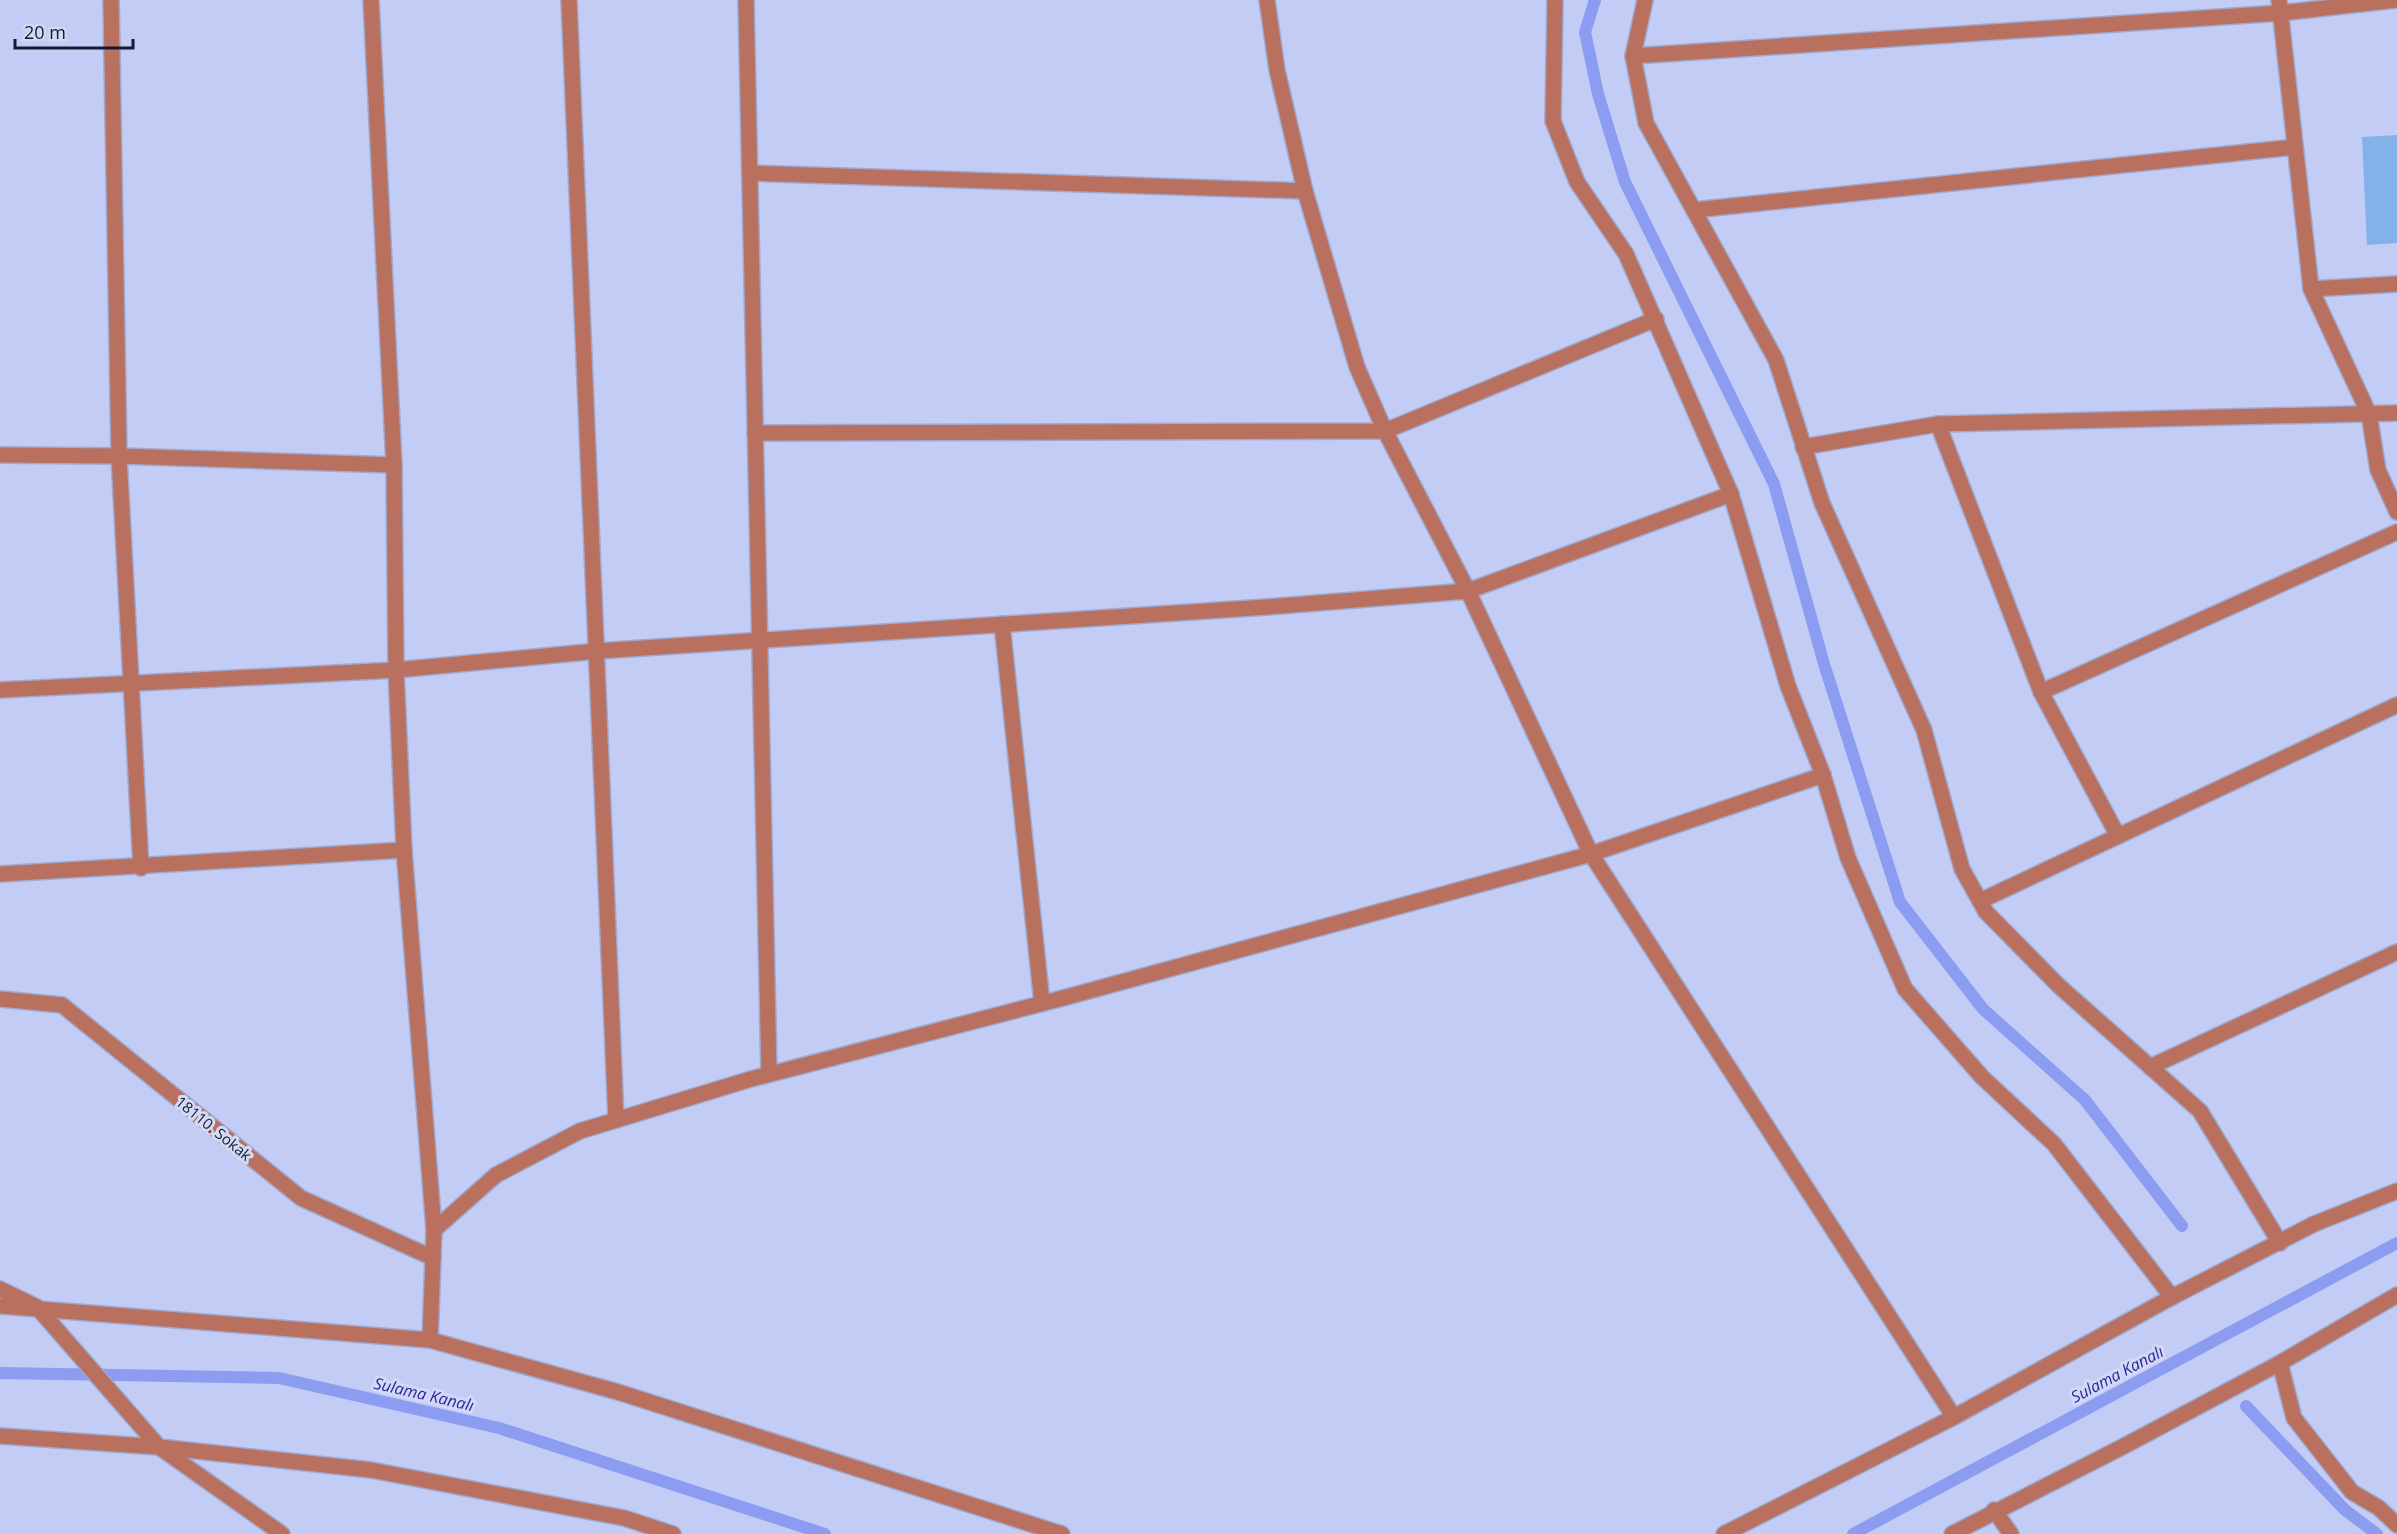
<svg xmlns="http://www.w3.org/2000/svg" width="2397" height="1534" font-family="'Open Sans',sans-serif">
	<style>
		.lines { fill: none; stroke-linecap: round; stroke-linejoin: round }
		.stream { stroke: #8b9cf1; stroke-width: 12 }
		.building { fill: #83b1e9 }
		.minor-casing { stroke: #9fa8cd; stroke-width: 18 }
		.minor { stroke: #b9705e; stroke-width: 15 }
		.labels { text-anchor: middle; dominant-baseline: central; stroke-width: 6; stroke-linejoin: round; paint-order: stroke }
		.street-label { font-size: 15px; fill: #151a32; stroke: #d3d9f5 }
		.water-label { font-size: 16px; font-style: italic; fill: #2b249f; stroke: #d3d9f5 }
	</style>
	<rect width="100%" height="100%" fill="#c2ccf4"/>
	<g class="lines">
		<g class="stream">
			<polyline points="1595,0 1585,32 1598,94 1625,182 1774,484 1824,664 1900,902 1983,1009 2085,1100 2182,1226"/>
			<polyline points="0,1373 279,1378 499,1428 825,1534"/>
			<polyline points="2246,1406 2345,1510 2377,1534"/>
			<polyline points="1853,1534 2397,1243"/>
		</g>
	</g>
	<polygon class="building" points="2397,135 2397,243 2367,245 2362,137"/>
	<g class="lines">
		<g class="minor-casing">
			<g id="minor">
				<polyline points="111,0 119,456 141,868"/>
				<polyline points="371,0 394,465 396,670 404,850 434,1230 430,1340"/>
				<polyline points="569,0 616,1120"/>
				<polyline points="746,0 769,1074"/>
				<polyline points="1267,0 1277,70 1305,191 1357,367 1385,431 1468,591 1591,854 1954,1417"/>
				<polyline points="1555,0 1553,121 1577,182 1626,254 1731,494 1788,686 1823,775 1848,858 1905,989 1982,1077 2054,1144 2172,1297"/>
				<polyline points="1645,0 1633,56 1646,123 1776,360 1822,503 1924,730 1962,869 1986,912 2059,986 2200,1111 2280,1243"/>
				<polyline points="2279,0 2311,289 2369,414 2378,470 2397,512"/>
				<polyline points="1633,56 2280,13 2397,0"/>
				<polyline points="750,173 1305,191"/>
				<polyline points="1694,210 2295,147"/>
				<polyline points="2311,289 2397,284"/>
				<polyline points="1938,424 2041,692 2118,836"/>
				<polyline points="755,433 1385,431 1656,319"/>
				<polyline points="1803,447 1938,424 2397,413"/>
				<polyline points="0,455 119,456 394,465"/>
				<polyline points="1002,624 1042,1003"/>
				<polyline points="0,690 396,670 598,651 1267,607 1468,591 1731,494"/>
				<polyline points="2041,692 2397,532"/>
				<polyline points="0,874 404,850"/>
				<polyline points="1980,901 2397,705"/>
				<polyline points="0,999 62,1005 301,1198 433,1258"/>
				<polyline points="2150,1067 2397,952"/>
				<polyline points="434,1230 496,1175 580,1131 751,1079 1063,998 1591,854 1823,775"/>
				<polyline points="0,1289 37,1307 159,1447 282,1534"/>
				<polyline points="0,1306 430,1340 618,1392 1062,1534"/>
				<polyline points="2280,1363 2294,1418 2352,1492 2379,1508 2397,1525"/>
				<polyline points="0,1436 159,1447 371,1470 624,1518 673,1534"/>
				<polyline points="1994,1510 2011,1534"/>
				<polyline points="1724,1534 1954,1417 2172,1297 2314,1224 2397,1191"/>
				<polyline points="1952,1534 2126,1445 2280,1363 2397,1295"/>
			</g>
		</g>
		<use href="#minor" class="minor"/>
	</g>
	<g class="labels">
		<g class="street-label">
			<text transform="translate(214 1128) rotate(39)">18110. Sokak</text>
		</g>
		<g class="water-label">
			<text transform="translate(2117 1374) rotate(-28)">Sulama Kanalı</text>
			<text transform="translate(424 1394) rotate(13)">Sulama Kanalı</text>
		</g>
	</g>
	<path d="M15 39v9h118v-9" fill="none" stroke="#151a32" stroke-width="3"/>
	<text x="24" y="39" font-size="18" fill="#151a32" stroke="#d3d9f5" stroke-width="4.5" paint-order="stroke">20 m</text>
</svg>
